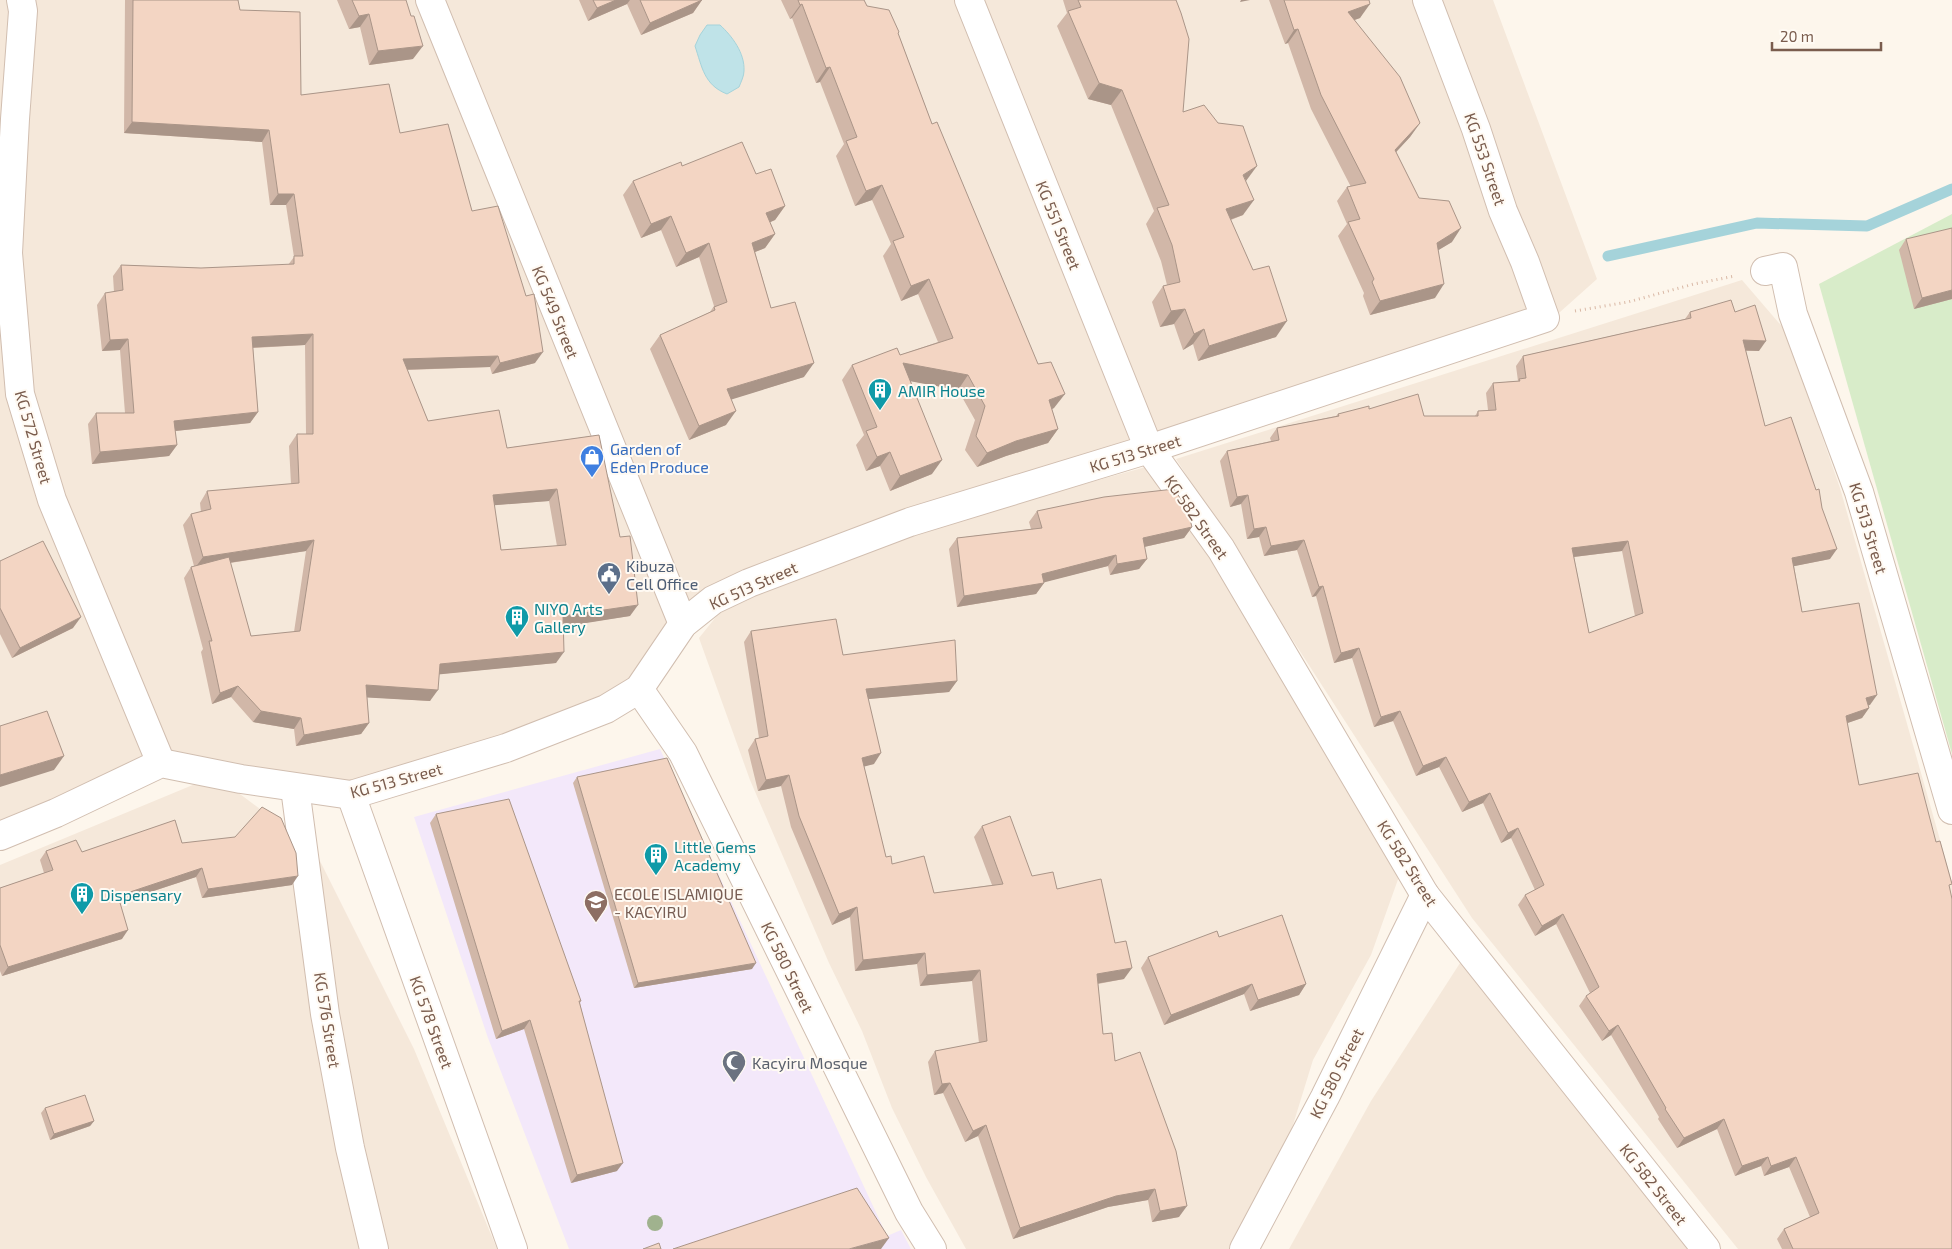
<svg xmlns="http://www.w3.org/2000/svg" width="1952" height="1249" font-family="'Exo 2',sans-serif">
	<style>
		.residential { fill: #f5e8da }
		.education { fill: #f3e8fa }
		.green { fill: #d8ecc9 }
		.water { fill: #bfe3e8; stroke: #a5d3da }
		.lines { fill: none; stroke-linecap: round; stroke-linejoin: round }
		.stream { stroke: #a5d3da; stroke-width: 11 }
		.minor-casing { stroke: #d1beb0; stroke-width: 30 }
		.path { stroke: #d9b8a5; stroke-width: 3; stroke-dasharray: 1 4; stroke-linecap: butt }
		.minor { stroke: #fff; stroke-width: 28 }
		.tree { fill: #a0b28e }
		.wall { fill: #d1b7a8; fill-rule: evenodd }
		.shaded-wall { fill: #aa9588 }
		.building { fill: #f3d5c3; stroke: #aa9588; fill-rule: evenodd }
		.labels { text-anchor: middle; dominant-baseline: central; stroke-width: 4; stroke-linejoin: round; paint-order: stroke }
		.street-label { font-size: 16px; fill: #7a5c4d; stroke: #fffaf3 }
		.culture-label { font-size: 16px; fill: #0d838f; stroke: #fffaf3; text-anchor: start }
		.shop-label { font-size: 16px; fill: #366cbe; stroke: #fffaf3; text-anchor: start }
		.service-label { font-size: 16px; fill: #4e5e75; stroke: #fffaf3; text-anchor: start }
		.education-label { font-size: 16px; fill: #785e54; stroke: #fffaf3; text-anchor: start }
		.worship-label { font-size: 16px; fill: #5b616d; stroke: #fffaf3; text-anchor: start }
	</style>
	<rect width="100%" height="100%" fill="#fdf6ec"/>
	<g class="residential">
		<polygon points="0,0 1493,0 1597,279 1541,329 1015,503 1153,465 1169,486 1401,871 1371,955 1313,1060 1271,1196 1239,1249 966,1249 926,1177 892,1108 862,1031 829,963 750,780 699,638 728,602 723,599 642,698 358,791 217,777 314,849 414,1049 497,1249 0,1249 0,865 212,777 152,770 0,838"/>
		<polygon points="1742,280 1785,330 1840,488 1952,882 1952,1249 1738,1249 1472,918 1176,459"/>
		<polygon points="1471,946 1706,1249 1289,1249 1371,1101"/>
	</g>
	<polygon class="education" points="660,749 887,1236 901,1230 911,1249 569,1249 488,1038 414,817"/>
	<polygon class="green" points="1952,214 1952,754 1819,284"/>
	<path class="water" d="M707,25H720C732,36 745,53 744,71C744,76 741,82 739,87L727,94C704,85 702,67 695,46L700,35Z"/>
	<g class="lines">
		<polyline class="stream" points="1608,256 1757,223 1867,226 1952,189"/>
		<g class="minor-casing">
			<g id="minor">
				<polyline points="21,0 23,11 15,119 8,253 20,394 52,500 161,763"/>
				<polyline points="430,0 683,624"/>
				<polyline points="969,0 1149,449 1221,549 1425,895 1706,1249"/>
				<polyline points="1765,271 1783,267 1793,314 1859,492 1952,810"/>
				<polyline points="639,689 683,753 909,1212 932,1249"/>
				<polyline points="295,788 325,1014 350,1148 374,1249"/>
				<polyline points="351,795 513,1249"/>
				<polyline points="0,836 56,813 161,763 241,779 351,795 506,748 606,709 639,689 683,624 713,600 749,583 910,522 1149,449 1545,318 1525,262 1503,211 1476,129 1427,0"/>
				<polyline points="1244,1249 1325,1097 1425,895"/>
			</g>
		</g>
		<polyline class="path" points="1575,311 1628,302 1694,284 1735,276"/>
		<use href="#minor" class="minor"/>
	</g>
	<circle class="tree" cx="655" cy="1223" r="8"/>
	<g class="wall">
		<path d="M125,0H238L240,10L301,95L400,133L472,211L535,363L492,374L490,367L407,370L428,421L507,448L599,435L630,616L563,626L556,663L439,674L430,701L367,697L369,723L361,734L296,746L294,729L253,722L231,697L212,704L201,652L203,649L184,578L191,567L194,566L183,525L191,514L201,512L200,503L207,491L291,484L289,446L297,434H306L305,345L253,348L258,412L250,423L175,431L177,445L169,456L92,464L88,424L96,413H125L120,350L102,351L97,305L105,293L114,292L113,276L121,265L201,268L288,265L294,257L286,205H270L262,142L124,133ZM549,501L557,546L501,550L494,505ZM306,551L294,632L251,636L230,563Z"/>
		<polygon points="337,0 406,0 413,59 369,65 360,27 349,29"/>
		<polygon points="579,0 702,0 693,13 641,35 627,4 588,21"/>
		<polygon points="781,0 864,0 867,6 898,33 932,124 1054,408 1052,409 1058,429 1048,443 1006,456 977,467 965,450 975,420 958,390 911,381 932,474 890,491 880,466 866,471 856,445 864,435 842,380 852,365 900,355 938,342 918,294 901,301 883,256 891,244 872,200 855,206 836,156 844,144 820,82 816,83 792,18 790,19"/>
		<polygon points="1063,0 1176,0 1183,112 1246,181 1243,215 1231,220 1276,337 1198,361 1193,344 1183,350 1174,324 1160,327 1152,302 1163,286 1167,285 1161,261 1146,224 1154,211 1111,105 1088,99 1057,26 1067,13"/>
		<polygon points="1269,0 1369,0 1360,18 1354,20 1420,123 1410,137 1396,152 1419,198 1452,242 1438,250 1435,298 1370,315 1363,296 1364,293 1338,236 1347,224 1337,201 1347,187 1351,187 1311,109 1288,43 1285,44"/>
		<polygon points="682,166 756,174 785,206 775,220 770,222 775,234 765,248 755,252 771,308 804,377 731,399 726,425 689,440 650,349 660,335 710,312 714,306 699,257 676,267 661,230 641,238 623,195 633,181"/>
		<polygon points="1906,239 1952,299 1914,309 1899,250"/>
		<path d="M1690,312H1735L1759,351H1746L1765,426L1830,559L1794,566L1802,612L1870,705H1868L1869,708L1862,718L1847,723L1859,785L1936,842L1949,888L1952,1249H1782L1777,1239L1784,1229L1810,1217L1789,1167L1764,1176L1761,1166L1735,1176L1717,1129L1677,1148L1658,1119L1659,1117L1611,1035L1602,1041L1579,1006L1586,996L1590,993L1556,924L1535,936L1518,905L1525,895L1535,890L1511,838L1501,843L1483,803L1462,812L1439,767L1416,776L1393,721L1374,727L1352,658L1334,663L1316,596L1312,597L1297,550L1264,556L1259,537L1247,539L1241,504L1230,507L1220,461L1227,451L1271,441L1270,438L1277,428L1336,416L1338,414L1369,409L1424,416H1475L1478,411L1488,410L1486,393L1493,383L1518,381L1516,366L1523,356L1685,319ZM1622,551L1635,616L1589,633L1574,557Z"/>
		<polygon points="1037,511 1192,527 1184,538 1144,547 1147,559 1139,569 1110,575 1108,566 1043,582 1044,583 1036,594 957,607 949,549 957,538 1031,529 1029,522"/>
		<polygon points="0,561 73,628 12,658 0,634"/>
		<polygon points="751,631 843,655 957,681 949,692 868,699 874,764 864,766 886,857 892,864 934,893 992,885 974,837 982,826 1032,876 1057,889 1124,979 1098,984 1103,1034 1115,1061 1179,1217 1152,1222 1148,1200 1108,1207 1013,1239 978,1136 965,1142 943,1093 934,1095 928,1062 935,1051 979,1043 972,981 920,986 917,964 855,971 850,917 832,925 791,827 781,786 758,791 748,750 755,739 759,738 744,642"/>
		<polygon points="577,777 752,969 634,988 573,783"/>
		<polygon points="436,814 581,1001 580,1003 617,1171 571,1183 524,1029 496,1039 430,823"/>
		<polygon points="182,843 292,885 202,898 196,877 120,902 122,939 2,976 0,971 0,888 44,873 40,860 46,851 82,852"/>
		<polygon points="1219,937 1306,984 1299,995 1250,1011 1244,994 1164,1025 1141,968 1148,957"/>
		<polygon points="45,1108 94,1121 90,1126 50,1140 41,1113"/>
	</g>
	<g class="shaded-wall">
		<polygon points="616,0 630,0 627,4 588,21 597,8"/>
		<polygon points="702,0 693,13 641,35 650,23"/>
		<polygon points="1241,0 1250,0 1240,2"/>
		<polygon points="802,4 792,18 790,19 800,5"/>
		<polygon points="1370,4 1360,18 1338,26 1348,12"/>
		<polygon points="369,14 360,27 349,29 359,16"/>
		<polygon points="1298,29 1288,43 1285,44 1294,30"/>
		<polygon points="423,46 413,59 369,65 378,51"/>
		<polygon points="830,67 820,82 816,83 826,68"/>
		<polygon points="1099,83 1122,90 1111,105 1088,99"/>
		<polygon points="132,122 269,130 262,142 124,133"/>
		<polygon points="1420,123 1410,137 1385,164 1395,150"/>
		<polygon points="1257,166 1246,181 1243,175"/>
		<polygon points="882,185 872,200 855,206 866,191"/>
		<polygon points="278,194 294,194 286,205 270,205"/>
		<polygon points="1254,200 1243,215 1215,225 1226,209"/>
		<polygon points="785,206 775,220 757,228 766,213"/>
		<polygon points="671,216 661,230 641,238 651,224"/>
		<polygon points="1461,228 1452,242 1427,257 1437,243"/>
		<polygon points="775,234 765,248 742,257 752,243"/>
		<polygon points="709,243 699,257 676,267 686,253"/>
		<polygon points="929,279 918,294 901,301 911,286"/>
		<polygon points="1444,284 1435,298 1370,315 1380,301"/>
		<polygon points="1952,290 1952,299 1914,309 1922,298"/>
		<polygon points="1185,309 1174,324 1160,327 1171,311"/>
		<polygon points="1287,321 1276,337 1198,361 1209,346"/>
		<polygon points="1204,329 1193,344 1183,350 1194,334"/>
		<polygon points="313,334 305,345 244,348 252,337"/>
		<polygon points="128,339 120,350 102,351 110,340"/>
		<polygon points="1743,340 1766,341 1759,351 1736,350"/>
		<polygon points="543,352 535,363 492,374 500,363"/>
		<polygon points="498,356 490,367 395,370 403,359"/>
		<polygon points="814,363 804,377 717,404 727,389"/>
		<polygon points="903,363 968,375 958,390 893,378"/>
		<polygon points="1065,394 1054,408 1039,415 1049,400"/>
		<polygon points="736,411 726,425 689,440 699,426"/>
		<polygon points="258,412 250,423 166,432 174,421"/>
		<polygon points="1058,429 1048,443 1006,456 977,467 987,453 1016,441"/>
		<polygon points="177,445 169,456 92,464 100,452"/>
		<polygon points="890,452 880,466 866,471 877,457"/>
		<polygon points="942,460 932,474 890,491 900,476"/>
		<polygon points="557,489 549,501 485,506 493,495"/>
		<polygon points="1248,495 1241,504 1230,507 1237,497"/>
		<polygon points="1192,527 1184,538 1135,549 1143,538"/>
		<polygon points="1266,527 1259,537 1247,539 1254,529"/>
		<polygon points="314,540 306,551 195,568 203,557"/>
		<polygon points="1304,540 1297,550 1264,556 1271,546"/>
		<polygon points="1628,541 1622,551 1565,558 1572,548"/>
		<polygon points="1837,549 1830,559 1785,568 1792,558"/>
		<polygon points="1116,555 1108,566 1034,585 1042,574"/>
		<polygon points="1147,559 1139,569 1110,575 1117,564"/>
		<polygon points="1044,583 1036,594 957,607 964,596"/>
		<polygon points="1323,586 1316,596 1312,597 1319,587"/>
		<polygon points="638,605 630,616 555,628 563,616"/>
		<polygon points="81,617 73,628 12,658 20,648"/>
		<polygon points="1359,648 1352,658 1334,663 1341,653"/>
		<polygon points="564,652 556,663 433,675 440,664"/>
		<polygon points="957,681 949,692 858,700 866,689"/>
		<polygon points="366,685 438,690 430,701 358,697"/>
		<polygon points="238,686 231,697 212,704 220,693"/>
		<polygon points="1877,695 1870,705 1859,708 1866,698"/>
		<polygon points="1869,708 1862,718 1839,726 1846,716"/>
		<polygon points="261,711 301,718 294,729 253,722"/>
		<polygon points="1400,711 1393,721 1374,727 1381,717"/>
		<polygon points="369,723 361,734 296,746 304,735"/>
		<polygon points="881,753 874,764 855,769 862,758"/>
		<polygon points="64,756 54,770 0,787 0,775"/>
		<polygon points="1446,757 1439,767 1416,776 1423,766"/>
		<polygon points="789,775 781,786 758,791 766,780"/>
		<polygon points="1490,793 1483,803 1462,812 1469,802"/>
		<polygon points="1518,828 1511,838 1501,843 1508,833"/>
		<polygon points="202,868 196,877 111,905 118,896"/>
		<polygon points="298,876 292,885 202,898 208,889"/>
		<polygon points="857,907 850,917 832,925 839,914"/>
		<polygon points="1563,914 1556,924 1535,936 1542,926"/>
		<polygon points="128,930 122,939 2,976 8,967"/>
		<polygon points="925,953 917,964 855,971 863,960"/>
		<polygon points="756,963 752,969 634,988 638,983"/>
		<polygon points="1132,968 1124,979 1089,985 1097,974"/>
		<polygon points="980,970 972,981 920,986 927,975"/>
		<polygon points="1252,984 1244,994 1164,1025 1171,1015"/>
		<polygon points="1306,984 1299,995 1250,1011 1258,1000"/>
		<polygon points="530,1020 524,1029 496,1039 502,1031"/>
		<polygon points="1618,1025 1611,1035 1602,1041 1609,1031"/>
		<polygon points="950,1083 943,1093 934,1095 942,1084"/>
		<polygon points="1724,1119 1717,1129 1677,1148 1684,1138"/>
		<polygon points="94,1121 90,1126 50,1140 54,1134"/>
		<polygon points="986,1125 978,1136 965,1142 973,1131"/>
		<polygon points="1768,1157 1761,1166 1735,1176 1742,1166"/>
		<polygon points="1796,1157 1789,1167 1764,1176 1771,1166"/>
		<polygon points="623,1163 617,1171 571,1183 577,1175"/>
		<polygon points="1155,1189 1148,1200 1108,1207 1013,1239 1020,1228 1116,1196"/>
		<polygon points="1187,1206 1179,1217 1152,1222 1160,1211"/>
		<polygon points="889,1238 881,1249 849,1249"/>
	</g>
	<g class="building">
		<path d="M133,0H238L240,10L300,12L301,95L389,84L400,133L448,124L472,211L498,206L526,296L534,294L543,352L500,363L498,356L403,359L428,421L499,410L507,448L599,435L620,537L630,536L638,605L563,616L564,652L440,664L438,690L366,685L369,723L304,735L301,718L261,711L238,686L220,693L209,641H212L191,567L229,557L251,636L300,631L314,540L203,557L191,514L211,509L207,491L299,483L297,434H313V334L252,337L258,412L174,421L177,445L100,452L96,413H134L128,339L110,340L105,293L123,290L121,265L201,268L294,264V256H303L294,194H278L269,130L132,122ZM557,489L566,545L501,550L493,495Z"/>
		<polygon points="352,0 406,0 411,16 414,16 423,46 378,51 369,14 359,16"/>
		<polygon points="593,0 616,0 597,8"/>
		<polygon points="640,0 702,0 650,23"/>
		<polygon points="798,0 864,0 867,6 889,10 899,32 898,33 932,124 937,122 1038,364 1051,362 1065,394 1049,400 1058,429 1016,441 987,453 976,436 985,406 968,375 903,363 942,460 900,476 890,452 877,457 866,431 877,427 852,365 897,348 900,355 953,338 929,279 911,286 893,241 904,237 882,185 866,191 846,141 857,137 830,67 826,68 802,4 800,5"/>
		<polygon points="1078,0 1176,0 1181,13 1189,39 1183,112 1204,105 1218,123 1243,126 1257,166 1243,175 1254,200 1226,209 1253,270 1269,266 1287,321 1209,346 1204,329 1194,334 1185,309 1171,311 1163,286 1180,282 1172,245 1157,208 1169,205 1122,90 1099,83 1068,11 1081,7"/>
		<polygon points="1284,0 1369,0 1370,4 1348,12 1400,77 1420,123 1395,150 1419,198 1449,201 1461,228 1437,243 1444,284 1380,301 1372,282 1374,279 1348,222 1360,219 1347,187 1366,183 1321,95 1298,29 1294,30"/>
		<polygon points="742,142 756,174 771,169 785,206 766,213 775,234 752,243 771,308 795,302 814,363 727,389 736,411 699,426 660,335 715,310 714,307 727,302 709,243 686,253 671,216 651,224 633,181 681,162 682,166"/>
		<polygon points="1952,228 1952,290 1922,298 1906,239"/>
		<path d="M1731,300L1735,312L1755,305L1766,341L1743,340L1765,426L1791,417L1816,490L1819,489L1822,508L1837,549L1792,558L1802,612L1859,603L1877,695L1866,698L1869,708L1846,716L1859,785L1918,773L1936,842L1940,841L1952,884L1949,885L1952,899V1249H1793L1784,1229L1819,1213L1796,1157L1771,1166L1768,1157L1742,1166L1724,1119L1684,1138L1665,1109L1666,1108L1618,1025L1609,1031L1586,996L1599,987L1563,914L1542,926L1525,895L1544,885L1518,828L1508,833L1490,793L1469,802L1446,757L1423,766L1400,711L1381,717L1359,648L1341,653L1323,586L1319,587L1304,540L1271,546L1266,527L1254,529L1248,495L1237,497L1227,451L1279,440L1277,428L1339,416L1338,414L1369,406V409L1418,394L1424,416H1478V411L1496,410L1493,383L1520,381L1519,379L1526,378L1523,356L1691,318L1690,312ZM1628,541L1643,613L1589,633L1572,548Z"/>
		<polygon points="1174,489 1187,508 1192,527 1143,538 1147,559 1117,564 1116,555 1042,574 1044,583 964,596 957,538 1042,528 1037,511 1104,497"/>
		<polygon points="43,541 81,617 20,648 0,608 0,561"/>
		<polygon points="836,619 843,655 955,640 957,681 866,689 881,753 862,758 886,857 891,856 892,864 924,856 934,893 1003,884 982,826 1010,816 1032,876 1053,872 1057,889 1101,879 1115,943 1126,941 1132,968 1097,974 1103,1034 1112,1033 1115,1061 1140,1052 1176,1151 1187,1206 1160,1211 1155,1189 1116,1196 1020,1228 986,1125 973,1131 950,1083 942,1084 935,1051 987,1041 980,970 927,975 925,953 863,960 857,907 839,914 799,816 789,775 766,780 755,739 768,736 751,631"/>
		<polygon points="47,711 64,756 0,775 0,726"/>
		<polygon points="667,758 756,963 638,983 577,777"/>
		<polygon points="509,799 581,1001 579,1001 623,1163 577,1175 530,1020 502,1031 436,814"/>
		<polygon points="262,807 281,818 296,853 298,876 208,889 202,868 118,896 128,930 8,967 0,945 0,888 53,870 46,851 76,840 82,852 175,820 182,843 235,837"/>
		<polygon points="1282,915 1306,984 1258,1000 1252,984 1171,1015 1148,957 1217,931 1219,937"/>
		<polygon points="85,1095 94,1121 54,1134 45,1108"/>
		<polygon points="857,1188 889,1238 849,1249 673,1249"/>
		<polygon points="659,1243 661,1249 643,1249"/>
	</g>
	<defs>
		<g id="building-pin" transform="scale(1.25)"><path d="M0 17L-7.5 6A9.5 9.5 0 1 1 7.5 6Z" fill="#0f9aa8" stroke="#fffaf3"/><path d="M-4-6H4V6H1V3H-1V6H-4ZM-2.5-4.3h1.7v1.8h-1.7ZM.8-4.3h1.7v1.8H.8ZM-2.5-1h1.7V.8h-1.7ZM.8-1h1.7V.8H.8Z" fill="#fff"/></g>
		<g id="shop-pin" transform="scale(1.25)"><path d="M0 17L-7.5 6A9.5 9.5 0 1 1 7.5 6Z" fill="#3f7fe0" stroke="#fffaf3"/><path d="M-5-2.5h2.3a2.7 3.5 0 0 1 5.4 0H5L5.5 6h-11ZM-1.5-2.5h3a1.5 2.3 0 0 0-3 0Z" fill="#fff"/></g>
		<g id="civic-pin" transform="scale(1.25)"><path d="M0 17L-7.5 6A9.5 9.5 0 1 1 7.5 6Z" fill="#5c6f8a" stroke="#fffaf3"/><path d="M-.6-6.5H3V-4.5H.6V-3L4-1V1h2V6H-6V1h2V-1L-.6-3ZM-1.2 2.5V6h2.4V2.5Z" fill="#fff"/></g>
		<g id="school-pin" transform="scale(1.25)"><path d="M0 17L-7.5 6A9.5 9.5 0 1 1 7.5 6Z" fill="#8d6e63" stroke="#fffaf3"/><path d="M0-5L7-2L0 1L-7-2ZM-4 1L0 2.5L4 1V4Q0 6-4 4Z" fill="#fff"/></g>
		<g id="mosque-pin" transform="scale(1.25)"><path d="M0 17L-7.5 6A9.5 9.5 0 1 1 7.5 6Z" fill="#6b7280" stroke="#fffaf3"/><path d="M3.5-4.9A6 6 0 1 0 3.5 4.9A5 5 0 1 1 3.5-4.9Z" fill="#fff"/></g>
	</defs>
	<g fill-rule="evenodd">
		<use href="#building-pin" x="880" y="390"/>
		<use href="#shop-pin" x="592" y="457"/>
		<use href="#civic-pin" x="609" y="574"/>
		<use href="#building-pin" x="517" y="617"/>
		<use href="#building-pin" x="656" y="855"/>
		<use href="#building-pin" x="82" y="894"/>
		<use href="#school-pin" x="596" y="902"/>
		<use href="#mosque-pin" x="734" y="1062"/>
	</g>
	<g class="labels">
		<g class="street-label">
			<text transform="translate(1486 159) rotate(71)">KG 553 Street</text>
			<text transform="translate(1059 225) rotate(68)">KG 551 Street</text>
			<text transform="translate(556 312) rotate(68)">KG 549 Street</text>
			<text transform="translate(34 437) rotate(74)">KG 572 Street</text>
			<text transform="translate(1135 453) rotate(-17)">KG 513 Street</text>
			<text transform="translate(1197 517) rotate(55)">KG 582 Street</text>
			<text transform="translate(1869 528) rotate(73)">KG 513 Street</text>
			<text transform="translate(753 585) rotate(-24)">KG 513 Street</text>
			<text transform="translate(396 780) rotate(-15)">KG 513 Street</text>
			<text transform="translate(1408 863) rotate(58)">KG 582 Street</text>
			<text transform="translate(788 967) rotate(64)">KG 580 Street</text>
			<text transform="translate(328 1020) rotate(81)">KG 576 Street</text>
			<text transform="translate(432 1022) rotate(70)">KG 578 Street</text>
			<text transform="translate(1336 1073) rotate(-63)">KG 580 Street</text>
			<text transform="translate(1654 1184) rotate(52)">KG 582 Street</text>
		</g>
		<g class="culture-label">
			<text x="898" y="390">AMIR House</text>
			<text x="534" y="608">NIYO Arts<tspan x="534" dy="18">Gallery</tspan></text>
			<text x="674" y="846">Little Gems<tspan x="674" dy="18">Academy</tspan></text>
			<text x="100" y="894">Dispensary</text>
		</g>
		<g class="shop-label">
			<text x="610" y="448">Garden of<tspan x="610" dy="18">Eden Produce</tspan></text>
		</g>
		<g class="service-label">
			<text x="626" y="565">Kibuza<tspan x="626" dy="18">Cell Office</tspan></text>
		</g>
		<g class="education-label">
			<text x="614" y="893">ECOLE ISLAMIQUE<tspan x="614" dy="18">- KACYIRU</tspan></text>
		</g>
		<g class="worship-label">
			<text x="752" y="1062">Kacyiru Mosque</text>
		</g>
	</g>
	<path d="M1772 42v8h109v-8" fill="none" stroke="#7a5c4d" stroke-width="2.5"/>
	<text x="1780" y="42" font-size="15" fill="#7a5c4d" stroke="#fffaf3" stroke-width="4" paint-order="stroke">20 m</text>
</svg>
